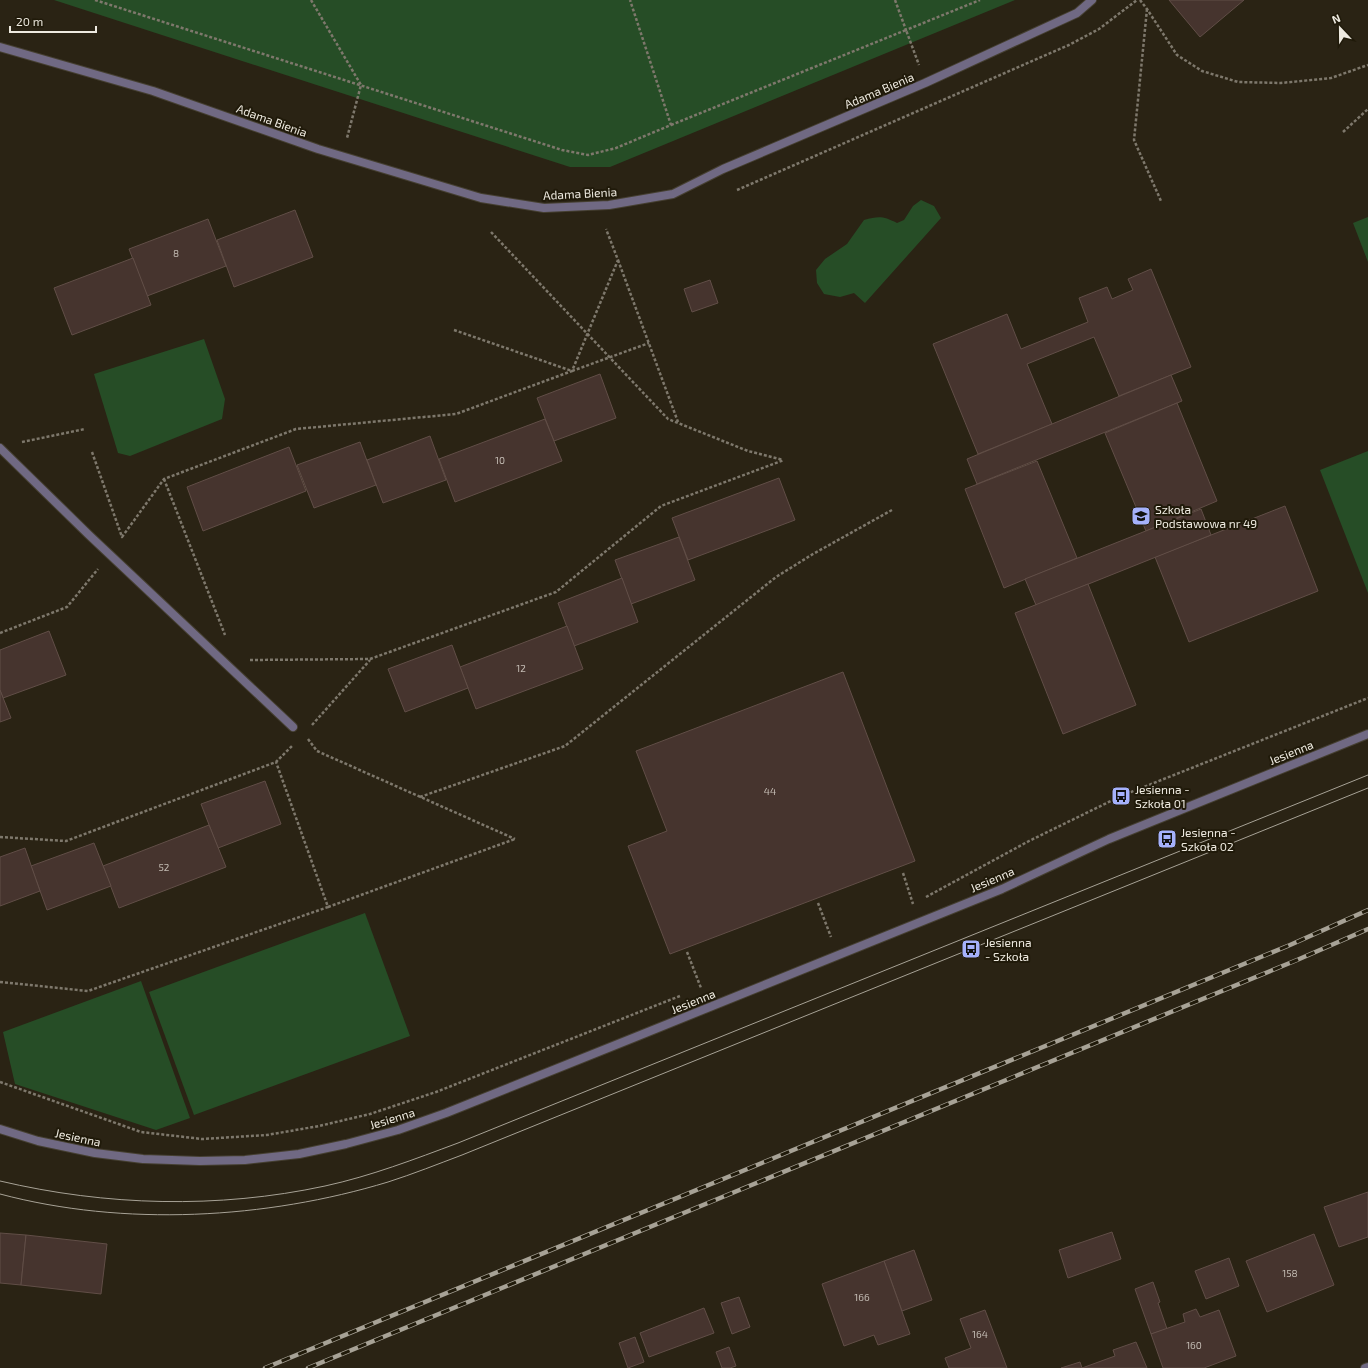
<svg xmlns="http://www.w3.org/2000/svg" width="1368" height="1368" font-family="'Exo 2',sans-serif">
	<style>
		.green { fill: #264d26 }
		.building { fill: #46342e; stroke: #614e47 }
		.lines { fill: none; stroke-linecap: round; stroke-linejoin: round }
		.pedestrian-casing { stroke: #453f31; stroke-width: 10 }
		.minor-casing { stroke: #453f31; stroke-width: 10 }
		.tertiary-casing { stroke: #453f31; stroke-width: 10 }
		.path { stroke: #7e786c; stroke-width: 2.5; stroke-dasharray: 3 2; stroke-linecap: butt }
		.pedestrian { stroke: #706983; stroke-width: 8 }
		.minor { stroke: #706983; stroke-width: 8 }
		.tertiary { stroke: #706983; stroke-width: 8 }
		.tram { stroke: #a7a296; stroke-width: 1 }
		.rail-casing { stroke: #a7a296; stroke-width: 4.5 }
		.rail { stroke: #201a0a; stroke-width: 3; stroke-dasharray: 9; stroke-linecap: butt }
		.labels { text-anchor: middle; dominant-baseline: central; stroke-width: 4; stroke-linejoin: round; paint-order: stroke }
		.number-label { font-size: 10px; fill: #c4bcb4 }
		.street-label { font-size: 12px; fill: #eeeae0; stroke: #201a0a }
		.poi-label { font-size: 12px; fill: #eeeae0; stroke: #201a0a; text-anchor: start }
	</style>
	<rect width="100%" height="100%" fill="#2a2314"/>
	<g class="green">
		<polygon points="54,0 1015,0 610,167 570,167"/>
		<path d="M921,200L934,206L941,218L865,303L854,293L840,297L824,294L817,283L816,270L825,259L847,244L864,220C879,216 883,216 897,223L904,220L913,206Z"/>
		<polygon points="1368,217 1368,262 1353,223"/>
		<polygon points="204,339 225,399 222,419 130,456 118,453 94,374"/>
		<polygon points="1368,451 1368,593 1320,470"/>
		<polygon points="365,913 410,1036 194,1115 149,992"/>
		<polygon points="141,981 190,1118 156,1130 15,1084 3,1032"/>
	</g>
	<g class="building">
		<polygon points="1169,0 1244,0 1200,37"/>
		<polygon points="295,210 313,257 234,287 217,240"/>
		<polygon points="208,219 226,266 147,296 129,249"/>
		<polygon points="133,258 151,305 72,335 54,288"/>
		<polygon points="1151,269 1191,367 1119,396 1094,337 1027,364 1052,424 978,454 933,344 1007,314 1021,349 1088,322 1079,298 1107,287 1112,299 1133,290 1128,279"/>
		<polygon points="710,280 718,303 692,312 684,289"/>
		<polygon points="600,374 616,418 554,441 537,398"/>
		<polygon points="1171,375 1182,401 977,484 967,459"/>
		<polygon points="1177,403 1217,501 1146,531 1105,433"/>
		<polygon points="545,419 562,461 455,502 439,459"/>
		<polygon points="430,436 446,480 383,503 367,460"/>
		<polygon points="360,442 376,485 314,508 297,465"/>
		<polygon points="289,447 306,491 203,531 187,487"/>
		<polygon points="1037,461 1077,558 1004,588 965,489"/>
		<polygon points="779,478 795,520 688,560 672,518"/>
		<polygon points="1285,506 1318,591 1189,642 1155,557"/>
		<polygon points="1201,509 1211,535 1036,605 1025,579"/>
		<polygon points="679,537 695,580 631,604 615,560"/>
		<polygon points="622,578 638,622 574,646 558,603"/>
		<polygon points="1088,584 1136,705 1063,734 1015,613"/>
		<polygon points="567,626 583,669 476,709 460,667"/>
		<polygon points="49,631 66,675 3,698 0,690 0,650"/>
		<polygon points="452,645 468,688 405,712 388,669"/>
		<polygon points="843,672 915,861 670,954 628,846 667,831 636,751"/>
		<polygon points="0,690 11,718 0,722"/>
		<polygon points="265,781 281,824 218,848 201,804"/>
		<polygon points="209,825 226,867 119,908 103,866"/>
		<polygon points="94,843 111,886 47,910 31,866"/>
		<polygon points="25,848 40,891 0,906 0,857"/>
		<polygon points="1368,1192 1368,1237 1339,1247 1324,1207"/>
		<polygon points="1112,1232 1121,1259 1068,1278 1059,1250"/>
		<polygon points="0,1233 26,1235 21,1285 0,1283"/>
		<polygon points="1314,1234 1334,1285 1267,1312 1246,1261"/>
		<polygon points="26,1235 107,1244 101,1294 21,1285"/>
		<polygon points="914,1250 932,1300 902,1311 884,1261"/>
		<polygon points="1229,1258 1239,1286 1206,1299 1195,1271"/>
		<polygon points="884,1261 910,1334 878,1345 874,1335 844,1346 822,1284"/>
		<polygon points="1153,1282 1160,1302 1158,1303 1167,1329 1151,1334 1135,1289"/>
		<polygon points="739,1297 750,1327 732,1334 721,1303"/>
		<polygon points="704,1308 714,1333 649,1357 640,1333"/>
		<polygon points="1196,1309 1200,1317 1219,1310 1236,1356 1204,1368 1163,1368 1151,1334 1185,1322 1183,1314"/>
		<polygon points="985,1310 1007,1368 949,1368 945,1358 971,1348 960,1319"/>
		<polygon points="635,1337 644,1362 628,1368 619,1343"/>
		<polygon points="1136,1342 1147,1368 1061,1368 1080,1362 1082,1368 1115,1356 1113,1350"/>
		<polygon points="729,1347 736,1366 730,1368 722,1368 716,1352"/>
	</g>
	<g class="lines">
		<g class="pedestrian-casing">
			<polyline id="pedestrian" points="0,448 89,535 293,727"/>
		</g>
		<g class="minor-casing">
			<g id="minor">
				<polyline points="0,47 153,91 318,149 481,198 544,208 609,205 673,194 723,169 925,83 1077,13 1092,0"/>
				<polyline points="1365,1368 1368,1367"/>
			</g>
		</g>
		<g class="tertiary-casing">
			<polyline id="tertiary" points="0,1129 38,1141 95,1153 143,1159 200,1161 245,1160 299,1154 346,1144 398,1130 446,1113 638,1036 1002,889 1109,839 1368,734"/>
		</g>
		<g class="path">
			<polyline points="95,0 562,150 588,155 616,148 671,125 630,0"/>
			<polyline points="311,0 361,85 347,138"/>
			<polyline points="895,0 906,30 980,0"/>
			<polyline points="1140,0 1147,9 1177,55 1202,71 1238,82 1281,83 1331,78 1368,65"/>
			<polyline points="1147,9 1134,140 1161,201"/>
			<polyline points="671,125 906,30 919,65"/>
			<polyline points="1343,132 1368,109"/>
			<polyline points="737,190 1069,45 1099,29 1137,0"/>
			<polyline points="491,232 668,419 748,451 783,460"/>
			<polyline points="618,260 678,422"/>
			<polyline points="454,330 572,371 649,343"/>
			<polyline points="22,442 85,429"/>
			<polyline points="92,452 122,537 164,479 296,429 456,414 572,371 618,260 606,229"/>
			<polyline points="164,479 225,635"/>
			<polyline points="0,633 67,607 98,569"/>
			<polyline points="250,660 370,659 556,592 661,506 784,460"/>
			<polyline points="312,725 370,660"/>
			<polyline points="308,739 317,751 515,839"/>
			<polyline points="420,797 565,746 776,577 813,554 892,510"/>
			<polyline points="0,837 66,841 276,762 292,746"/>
			<polyline points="903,873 913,904"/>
			<polyline points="926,897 1029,841 1121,796 1368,698"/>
			<polyline points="818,903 831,937"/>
			<polyline points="328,907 515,839"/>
			<polyline points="687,952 701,988"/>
			<polyline points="0,982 88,991 328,907 276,762"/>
			<polyline points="0,1082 141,1132 202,1139 267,1135 319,1126 370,1114 436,1092 680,996"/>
		</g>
		<use href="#pedestrian" class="pedestrian"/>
		<use href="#minor" class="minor"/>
		<use href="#tertiary" class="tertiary"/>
		<g class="tram">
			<path d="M0,1181C106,1206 218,1209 325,1186C371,1176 415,1159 458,1143L1368,775"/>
			<path d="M0,1194C124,1227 266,1219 388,1182C413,1174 438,1164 462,1155L1368,788"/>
		</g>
		<g class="rail-casing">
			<g id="rail">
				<polyline points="265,1368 1290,945 1368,910"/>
				<polyline points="308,1368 1297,960 1368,929"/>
			</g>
		</g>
		<use href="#rail" class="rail"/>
	</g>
	<defs>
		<g id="school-square" transform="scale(1)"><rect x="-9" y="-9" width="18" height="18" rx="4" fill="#a5b1fc" stroke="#201a0a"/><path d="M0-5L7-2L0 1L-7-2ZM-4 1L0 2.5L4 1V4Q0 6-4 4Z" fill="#111"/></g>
		<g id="bus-square" transform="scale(1)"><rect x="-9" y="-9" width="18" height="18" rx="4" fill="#a5b1fc" stroke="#201a0a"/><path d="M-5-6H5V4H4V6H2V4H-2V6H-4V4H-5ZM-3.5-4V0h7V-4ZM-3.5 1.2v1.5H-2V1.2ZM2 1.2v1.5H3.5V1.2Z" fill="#111"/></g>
	</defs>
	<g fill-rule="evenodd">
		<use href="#school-square" x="1141" y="516"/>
		<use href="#bus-square" x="1121" y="796"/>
		<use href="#bus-square" x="1167" y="839"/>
		<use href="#bus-square" x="971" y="949"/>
	</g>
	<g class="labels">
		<g class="number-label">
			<text x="176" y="253">8</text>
			<text x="500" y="460">10</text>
			<text x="521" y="668">12</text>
			<text x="770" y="791">44</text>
			<text x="164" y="867">52</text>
			<text x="1290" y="1273">158</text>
			<text x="862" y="1297">166</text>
			<text x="980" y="1334">164</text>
			<text x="1194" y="1345">160</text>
		</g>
		<g class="street-label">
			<text transform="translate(879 90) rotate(-23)">Adama Bienia</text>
			<text transform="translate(272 120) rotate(20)">Adama Bienia</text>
			<text transform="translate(580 193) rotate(-3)">Adama Bienia</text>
			<text transform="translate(1291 752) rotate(-22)">Jesienna</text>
			<text transform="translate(992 879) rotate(-23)">Jesienna</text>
			<text transform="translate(693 1001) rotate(-22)">Jesienna</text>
			<text transform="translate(392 1118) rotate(-17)">Jesienna</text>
			<text transform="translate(78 1137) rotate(12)">Jesienna</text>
		</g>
		<g class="poi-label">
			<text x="1155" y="509">Szkoła<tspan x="1155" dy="14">Podstawowa nr 49</tspan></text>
			<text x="1135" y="789">Jesienna -<tspan x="1135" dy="14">Szkoła 01</tspan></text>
			<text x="1181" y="832">Jesienna -<tspan x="1181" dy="14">Szkoła 02</tspan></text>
			<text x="985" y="942">Jesienna<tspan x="985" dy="14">- Szkoła</tspan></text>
		</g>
	</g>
	<g transform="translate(1340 28) rotate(338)" stroke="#201a0a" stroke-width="3" paint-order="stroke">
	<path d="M0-3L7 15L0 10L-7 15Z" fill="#eeeae0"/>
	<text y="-6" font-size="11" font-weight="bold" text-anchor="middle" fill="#eeeae0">N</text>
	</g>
	<path d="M10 26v6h86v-6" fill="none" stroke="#eeeae0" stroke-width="2"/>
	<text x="16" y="26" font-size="12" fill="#eeeae0" stroke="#201a0a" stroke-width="3" paint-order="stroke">20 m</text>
</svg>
